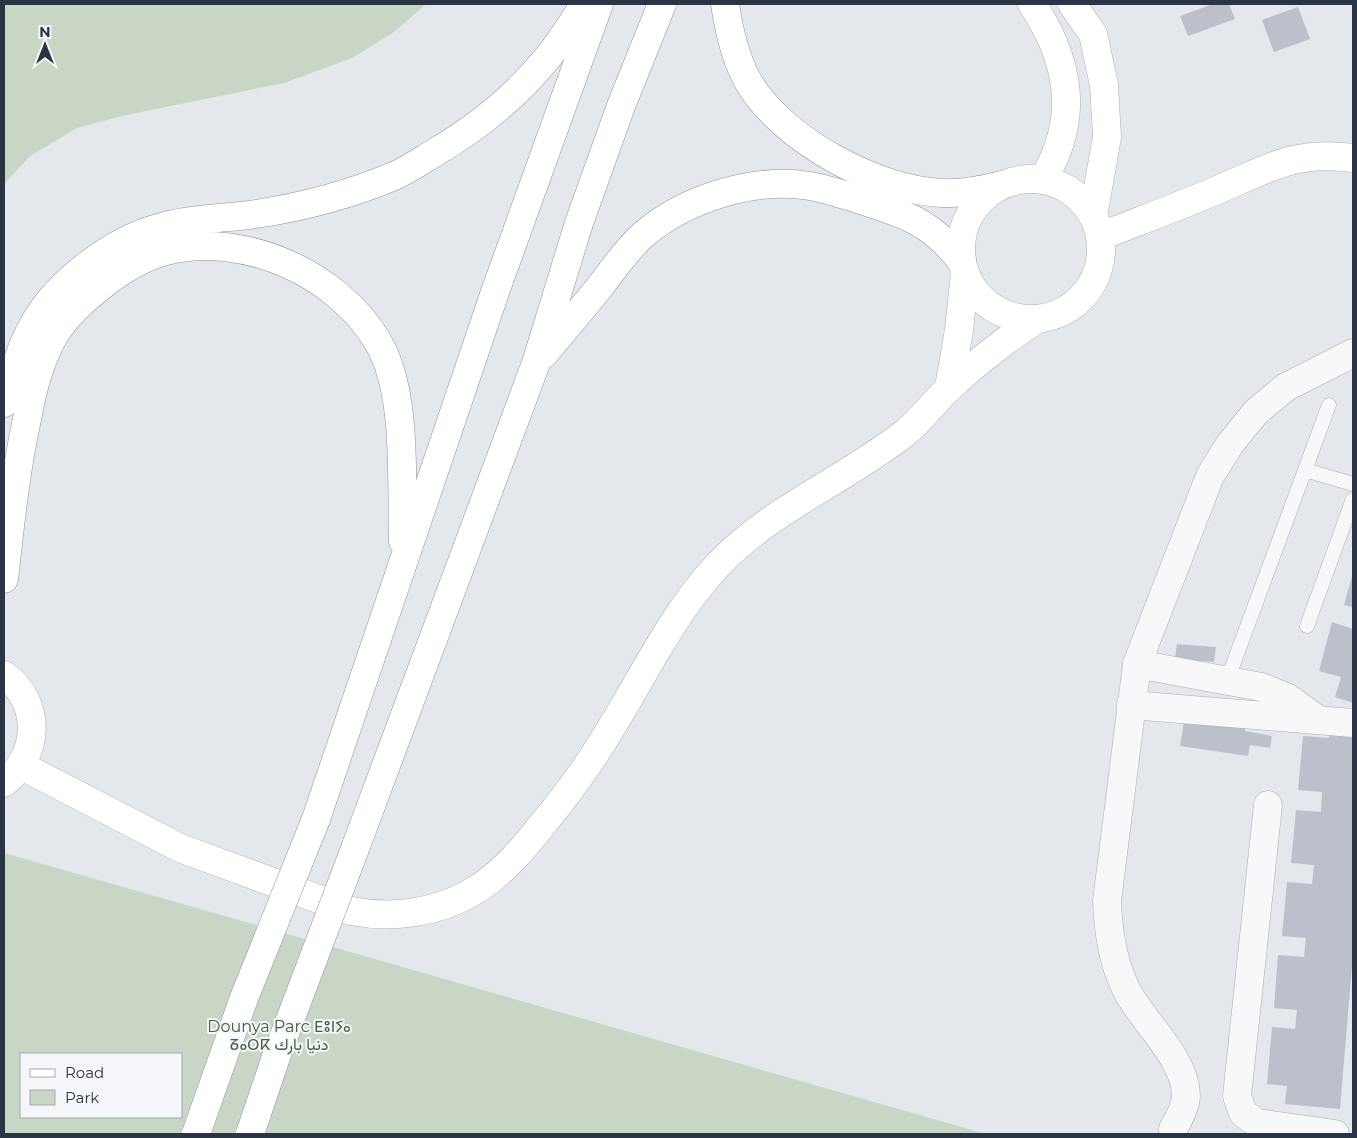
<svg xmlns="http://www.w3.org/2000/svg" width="1357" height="1138" font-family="Montserrat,Vazirmatn,'Noto Sans Tifinagh',sans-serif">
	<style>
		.green { fill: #c9d6c5; fill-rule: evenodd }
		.building { fill: #bbc0ca }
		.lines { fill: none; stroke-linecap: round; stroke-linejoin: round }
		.lane-casing { stroke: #a9aeb7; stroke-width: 15 }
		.street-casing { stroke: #a9aeb7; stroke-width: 29 }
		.secondary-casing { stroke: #a9aeb7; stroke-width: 29 }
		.highway-casing { stroke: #8b94a3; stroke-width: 29 }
		.lane { stroke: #f7f8fa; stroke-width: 14 }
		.street { stroke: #f7f8fa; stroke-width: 28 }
		.secondary { stroke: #fff; stroke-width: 28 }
		.highway { stroke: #fff; stroke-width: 28 }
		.highway-bridge-casing { stroke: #8b94a3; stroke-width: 29; stroke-linecap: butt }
		.highway-bridge { stroke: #fff; stroke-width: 28 }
		.labels { text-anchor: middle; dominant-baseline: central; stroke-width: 4; stroke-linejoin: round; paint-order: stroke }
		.park-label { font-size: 16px; fill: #3f6138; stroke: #f4f6f9 }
	</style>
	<rect width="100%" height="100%" fill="#e4e7ec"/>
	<g class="green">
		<polygon points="4,4 426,4 394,32 352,58 284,83 126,115 77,128 30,156 4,184"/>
		<path d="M4,853L986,1134H4ZM21,1054H181V1117H21Z"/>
	</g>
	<g class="building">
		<polygon points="1213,4 1229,4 1235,19 1188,36 1180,16"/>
		<polygon points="1298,7 1310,39 1274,52 1262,20"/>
		<polygon points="1353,573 1353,607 1344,605"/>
		<polygon points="1332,622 1353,629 1353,703 1335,697 1341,677 1319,671"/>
		<polygon points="1177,644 1216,647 1214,662 1175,659"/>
		<polygon points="1185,715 1246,725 1245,731 1272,736 1270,748 1250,745 1248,756 1180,746"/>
		<polygon points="1330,728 1353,730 1353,954 1340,1109 1285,1104 1287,1086 1267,1084 1272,1027 1295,1029 1297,1010 1274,1008 1278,955 1304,957 1306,938 1282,936 1287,882 1312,884 1314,865 1291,863 1296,810 1321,812 1322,792 1298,790 1303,736 1329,738"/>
	</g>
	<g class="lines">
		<g class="lane-casing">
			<g id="lane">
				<polyline points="1305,470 1353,484"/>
				<polyline points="1307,626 1353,499"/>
				<polyline points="1227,681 1329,405"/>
			</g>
		</g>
		<g class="street-casing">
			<g id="street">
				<polyline points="1137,664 1261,687 1288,698 1317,719"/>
				<polyline points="1131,705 1353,723"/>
				<polyline points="1268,805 1237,1096 1243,1113 1257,1123 1335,1134"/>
				<path d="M1173,1129C1179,1119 1185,1108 1186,1097C1187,1058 1140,1020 1125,987C1112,959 1108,931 1107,901L1137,664L1210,476L1230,444L1256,412L1286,387L1353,353"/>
			</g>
		</g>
		<g class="secondary-casing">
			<g id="secondary">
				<path d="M1032,4C1060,46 1076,95 1059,145C1055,157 1049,169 1043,180"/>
				<polyline points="1072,4 1093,34 1104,85 1107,137 1093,216"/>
				<circle cx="1031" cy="249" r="70"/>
				<path d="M1101,236C1139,221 1177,207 1215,191C1268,169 1293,150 1353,158"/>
				<polyline points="949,388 959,330 965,273"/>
				<path d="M4,675C42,702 40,755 4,783"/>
				<path d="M22,766L180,848L351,911C392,919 438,913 474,891C501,875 523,849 542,825C566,796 589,765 608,733C643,677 671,616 716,567C770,509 844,481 905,433C922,419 935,401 951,386C978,361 1007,339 1037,319"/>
			</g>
		</g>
		<g class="highway-casing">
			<g id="highway">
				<path d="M725,4C729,31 735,59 749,83C783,140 876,190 942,193C962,194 982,190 1002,185"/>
				<path d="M544,354C563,331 583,308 602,284C615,267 627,249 643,235C686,198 754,177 810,186C826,189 842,194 858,199C903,213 932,222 962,262"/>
				<path d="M4,403C13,376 20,347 35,322C58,282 111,242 155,229C188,218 222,219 256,214C302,207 351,194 394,176C408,170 421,161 434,153C478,127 516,97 548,57C562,40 573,21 585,4"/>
				<path d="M4,579C10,527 15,475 26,424C31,397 37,369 50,343C60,322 81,302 100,287C119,272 142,257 166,251C244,231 338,274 378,342C408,392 401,483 403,541"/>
				<polyline points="316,819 495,292 599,4"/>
				<polyline points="356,846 536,363 579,223 621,106 662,4"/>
			</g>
		</g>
		<use href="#lane" class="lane"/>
		<use href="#street" class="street"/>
		<use href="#secondary" class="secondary"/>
		<use href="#highway" class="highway"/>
		<g class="highway-bridge-casing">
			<g id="highway-bridge">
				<polyline points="196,1134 244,998 316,819"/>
				<polyline points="250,1134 276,1057 356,846"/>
			</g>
		</g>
		<use href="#highway-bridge" class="highway-bridge"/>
	</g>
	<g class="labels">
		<g class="park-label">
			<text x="279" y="1026">Dounya Parc ⴹⵓⵏⵢⴰ<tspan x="279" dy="18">ⵒⴰⵔⴽ دنيا بارك</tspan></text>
		</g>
	</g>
	<rect width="1357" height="1138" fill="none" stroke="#2b3445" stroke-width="10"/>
	<rect x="20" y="1053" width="162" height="65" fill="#f4f6f9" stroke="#a4a8b1"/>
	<rect x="30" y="1069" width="25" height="8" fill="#ffffff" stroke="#a4a8b1"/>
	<text x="65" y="1078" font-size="15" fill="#2b3445">Road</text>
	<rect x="30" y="1090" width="25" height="15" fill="#c9d6c5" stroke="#a4a8b1"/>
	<text x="65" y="1103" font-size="15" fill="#2b3445">Park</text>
	<g transform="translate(45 45)" stroke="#f4f6f9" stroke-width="4" paint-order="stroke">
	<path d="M0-4L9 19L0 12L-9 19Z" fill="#2b3445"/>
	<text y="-8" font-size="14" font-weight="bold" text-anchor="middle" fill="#2b3445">N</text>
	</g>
</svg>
